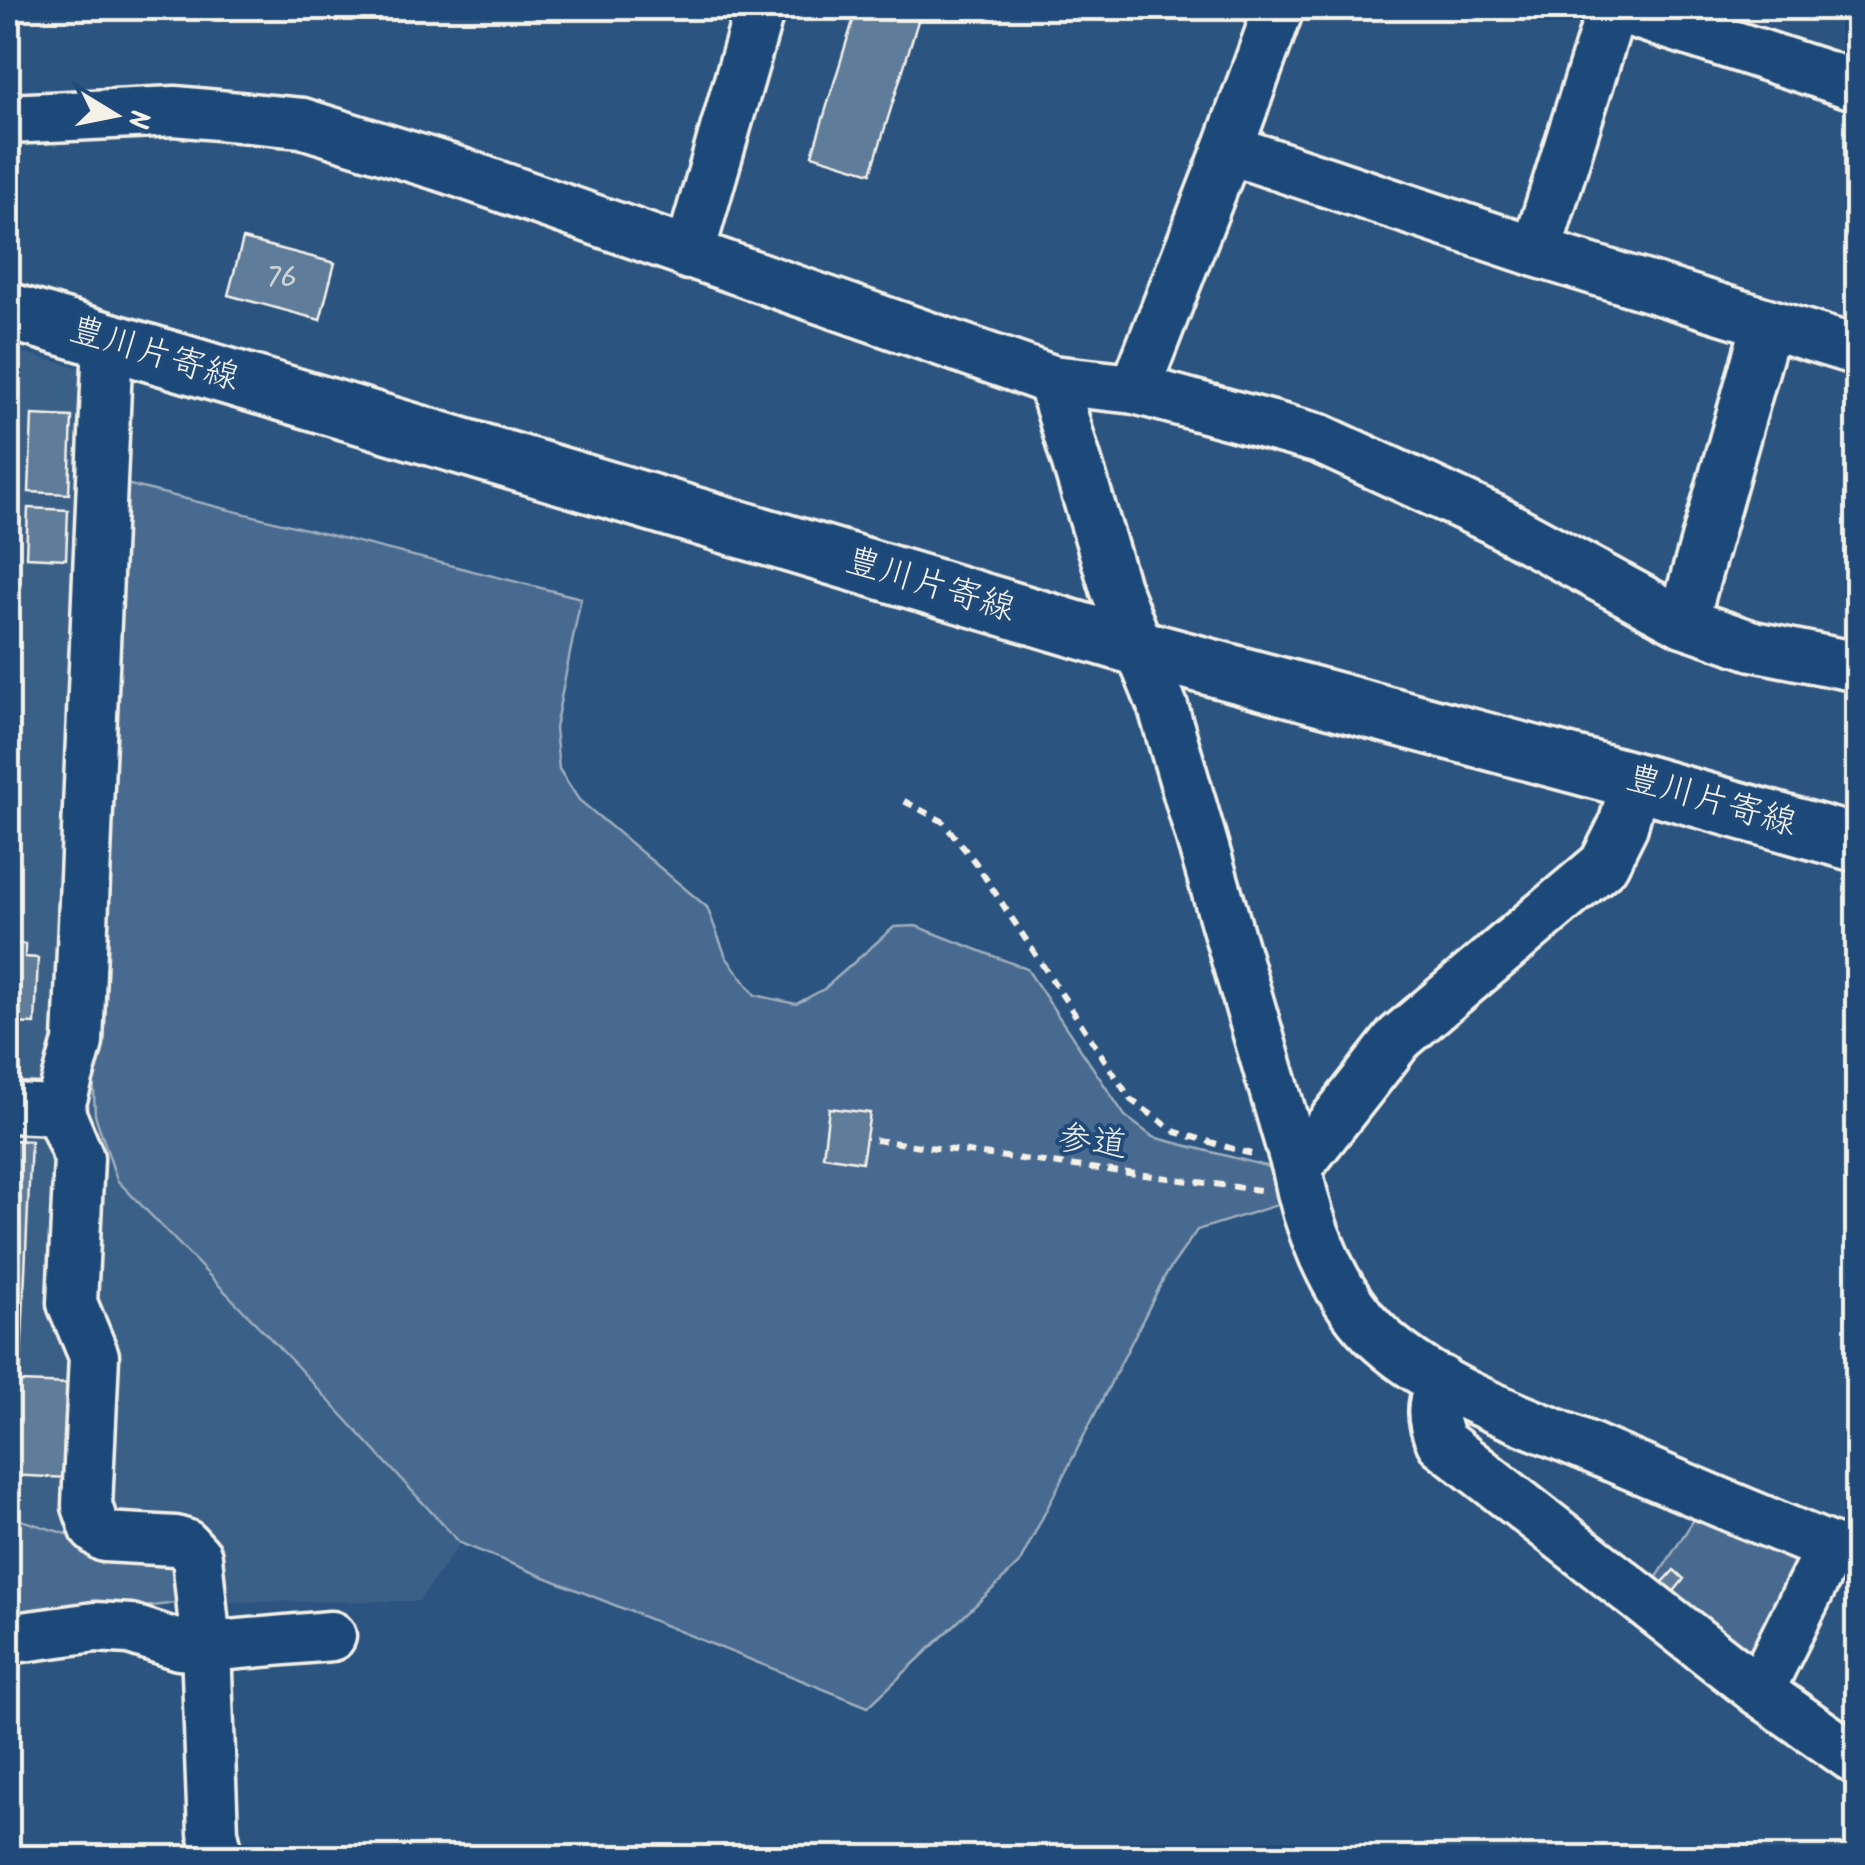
<svg xmlns="http://www.w3.org/2000/svg" width="1865" height="1865" font-family="Kalam,'Klee One',sans-serif">
	<style>
		.built { fill: #3b6088 }
		.green { fill: #496b90; stroke: #9eaebc; stroke-width: 2.5 }
		.building { fill: #5e7b9a; stroke: #f4f1e8; stroke-width: 2.5 }
		.lines { fill: none; stroke-linecap: round; stroke-linejoin: round }
		.minor-casing { stroke: #f4f1e8; stroke-width: 55 }
		.major-casing { stroke: #f4f1e8; stroke-width: 62 }
		.path { stroke: #f4f1e8; stroke-width: 6; stroke-dasharray: 10 8; stroke-linecap: butt }
		.minor { stroke: #1f4a7a; stroke-width: 48 }
		.major { stroke: #1f4a7a; stroke-width: 55 }
		.labels { text-anchor: middle; dominant-baseline: central; stroke-width: 8; stroke-linejoin: round; paint-order: stroke }
		.number-label { font-size: 30px; fill: #ced4d4 }
		.street-label { font-size: 35px; fill: #f4f1e8; stroke: #1f4a7a }
	</style>
	<rect width="100%" height="100%" fill="#2c5481"/>
	<filter id="ink" filterUnits="userSpaceOnUse"><feTurbulence type="fractalNoise" baseFrequency=".01" numOctaves="2"/><feDisplacementMap in="SourceGraphic" scale="20" xChannelSelector="R" yChannelSelector="G"/><feConvolveMatrix kernelMatrix="1 2 1 2 8 2 1 2 1" color-interpolation-filters="sRGB"/></filter>
	<g filter="url(#ink)">
		<polygon class="built" points="8,349 118,378 91,1048 94,1116 116,1181 294,1365 460,1543 419,1601 186,1602 82,1551 73,1534 8,1514"/>
		<g class="green">
			<polygon points="114,481 581,598 555,728 559,769 579,800 707,907 726,957 755,995 796,1004 824,989 894,927 916,926 1027,969 1125,1116 1153,1137 1282,1170 1287,1202 1197,1230 1165,1276 1019,1564 868,1707 460,1543 295,1364 117,1180 95,1115 92,1048"/>
			<polygon points="1700,1510 1819,1558 1757,1678 1648,1591"/>
			<polygon points="8,1516 73,1536 81,1552 96,1557 175,1562 185,1602 8,1624"/>
		</g>
		<g class="building">
			<polygon points="857,8 922,8 871,173 812,155"/>
			<polygon points="243,239 335,263 320,320 228,295"/>
			<polygon points="32,415 72,417 69,494 29,492"/>
			<polygon points="28,508 68,510 66,559 26,557"/>
			<polygon points="8,944 25,944 25,957 38,958 35,1024 8,1023"/>
			<polygon points="829,1108 870,1113 862,1162 823,1156"/>
			<polygon points="8,1140 31,1141 20,1382 73,1384 69,1478 8,1475"/>
			<polygon points="1674,1570 1684,1579 1668,1599 1657,1589"/>
		</g>
		<g class="lines">
			<g class="minor-casing">
				<g id="minor">
					<polyline points="1618,8 1858,86"/>
					<polyline points="8,119 175,111 302,123 447,168 1052,380 1135,389 1320,439 1493,519 1683,622 1753,646 1858,667"/>
					<polyline points="1228,149 1536,252 1858,351"/>
					<polyline points="1536,252 1612,8"/>
					<polyline points="689,255 760,8"/>
					<path d="M1052,380L1115,588L1163,707L1297,1168C1307,1224 1333,1292 1374,1333C1433,1391 1521,1418 1596,1450C1683,1487 1770,1524 1858,1559"/>
					<polyline points="1135,389 1228,149 1279,8"/>
					<polyline points="1683,622 1767,324"/>
					<polyline points="8,1108 59,1110 78,1042 108,341"/>
					<polyline points="59,1110 79,1158 72,1303 94,1356 87,1506 95,1529 105,1537 175,1541 185,1544 197,1557 206,1647 213,1833 219,1858"/>
					<polyline points="1297,1168 1399,1038 1604,864 1623,826 1635,781"/>
					<path d="M1440,1380C1432,1405 1430,1418 1441,1442L1759,1691L1858,1761"/>
					<polyline points="8,1639 95,1627 130,1629 179,1645 206,1647 331,1636"/>
					<polyline points="1759,1691 1830,1548"/>
				</g>
			</g>
			<g class="major-casing">
				<polyline id="major" points="8,311 1139,648 1635,781 1858,844"/>
			</g>
			<g class="path">
				<polyline points="904,801 942,821 975,862 1131,1100 1176,1132 1251,1154"/>
				<polyline points="875,1140 1260,1190"/>
			</g>
			<use href="#minor" class="minor"/>
			<use href="#major" class="major"/>
		</g>
	</g>
	<g class="labels">
		<g class="number-label">
			<text x="282" y="279">76</text>
		</g>
		<g class="street-label">
			<text transform="translate(154 355) rotate(17)">豊川片寄線</text>
			<text transform="translate(930 586) rotate(17)">豊川片寄線</text>
			<text transform="translate(1711 802) rotate(16)">豊川片寄線</text>
			<text transform="translate(1092 1143) rotate(7)">参道</text>
		</g>
	</g>
	<rect width="1865" height="1865" fill="none" stroke="#1f4a7a" stroke-width="40"/>
	<rect x="20" y="20" width="1825" height="1825" fill="none" stroke="#f4f1e8" stroke-width="4" filter="url(#ink)"/>
	<g transform="translate(115 115) rotate(100)" stroke="#1f4a7a" stroke-width="8" paint-order="stroke">
	<path d="M0-8L18 38L0 25L-18 38Z" fill="#f4f1e8"/>
	<text y="-15" font-size="28" font-weight="bold" text-anchor="middle" fill="#f4f1e8">N</text>
	</g>
</svg>
